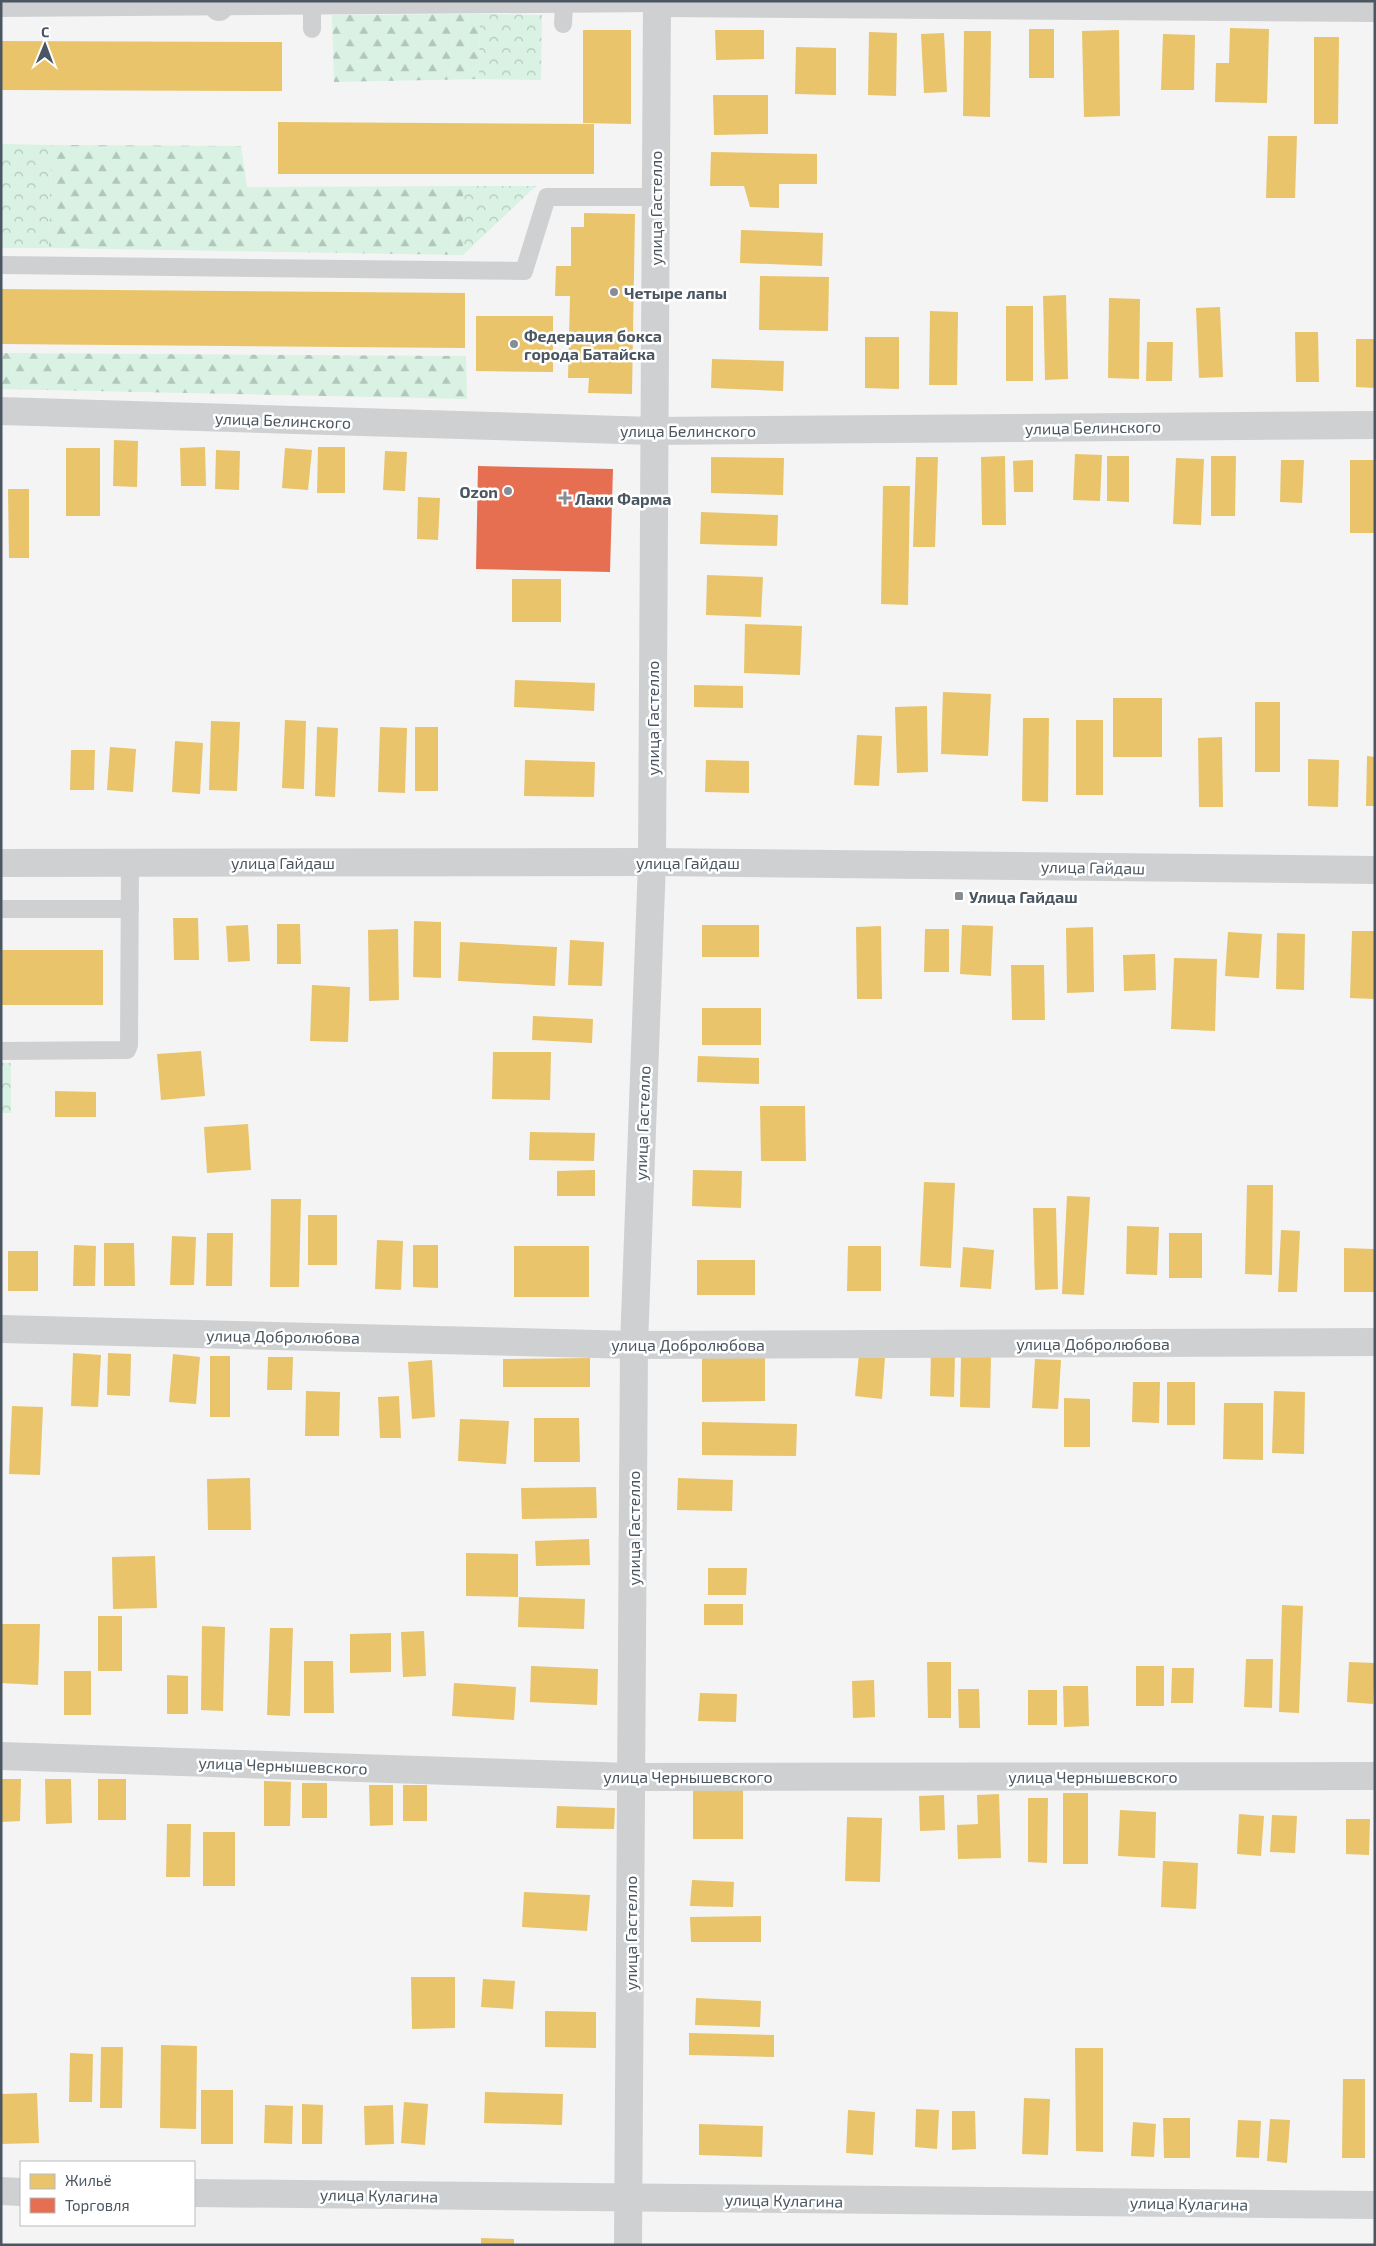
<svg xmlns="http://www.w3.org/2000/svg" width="1376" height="2246" font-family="'Exo 2',sans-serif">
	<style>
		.forest { fill: url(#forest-firs) }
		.park { fill: url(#park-crowns) }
		.homes { fill: #e9c46a }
		.shops { fill: #e76f51 }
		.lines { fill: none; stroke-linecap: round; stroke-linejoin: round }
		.lane { stroke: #ced0d2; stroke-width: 18 }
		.street { stroke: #ced0d2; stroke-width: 28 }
		.poi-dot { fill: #868d94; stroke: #fff; stroke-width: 2 }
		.labels { text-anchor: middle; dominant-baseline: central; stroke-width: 5; stroke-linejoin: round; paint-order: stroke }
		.street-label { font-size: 16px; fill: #4a5661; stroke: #fff }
		.poi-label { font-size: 16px; font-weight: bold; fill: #4a5661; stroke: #fff; text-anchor: start }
	</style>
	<defs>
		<pattern id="forest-firs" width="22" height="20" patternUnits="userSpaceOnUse" patternTransform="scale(1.25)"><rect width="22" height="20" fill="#d9f2e3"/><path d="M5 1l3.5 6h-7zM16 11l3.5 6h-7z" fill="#b2c7bb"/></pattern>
		<pattern id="park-crowns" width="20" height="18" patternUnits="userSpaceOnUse" patternTransform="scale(1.25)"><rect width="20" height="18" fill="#d9f2e3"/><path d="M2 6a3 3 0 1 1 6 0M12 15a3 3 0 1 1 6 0" fill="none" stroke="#b2c7bb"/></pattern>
	</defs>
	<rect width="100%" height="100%" fill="#f4f4f4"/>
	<g class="forest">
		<polygon points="480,14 479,79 334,82 332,15"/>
		<polygon points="51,145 241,146 247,187 463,186 463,255 49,248"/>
		<polygon points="1,353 466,356 467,399 1,389"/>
	</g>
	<g class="park">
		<polygon points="480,14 542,15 541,80 479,79"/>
		<polygon points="1,144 51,145 49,248 1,248"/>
		<polygon points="463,186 536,186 463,255"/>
		<rect x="1" y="1063" width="10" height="50"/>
	</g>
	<g class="homes">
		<polygon points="1230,28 1269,29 1267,103 1215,102 1216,63 1229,63"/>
		<rect x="1029" y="29" width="25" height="49"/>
		<polygon points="583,30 631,30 631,124 583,123"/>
		<polygon points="715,30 764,30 764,59 716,60"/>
		<polygon points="1119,30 1120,116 1084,117 1082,31"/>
		<polygon points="964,31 991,31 990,117 963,116"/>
		<polygon points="869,32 897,33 896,96 868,95"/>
		<polygon points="944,33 947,92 924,93 921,34"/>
		<polygon points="1163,34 1195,35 1194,90 1161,90"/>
		<polygon points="1314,37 1339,37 1338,124 1314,124"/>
		<polygon points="1,41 282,42 282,91 1,90"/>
		<polygon points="796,47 836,48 836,95 795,94"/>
		<polygon points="713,95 768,95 768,134 714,135"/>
		<polygon points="278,122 594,124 594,174 278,174"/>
		<polygon points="1268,136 1297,136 1295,198 1266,198"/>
		<polygon points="711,152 817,154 817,184 779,184 779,208 750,207 744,186 710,186"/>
		<polygon points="584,213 635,214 632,394 588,393 589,378 568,378 570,296 555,296 556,266 571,266 571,227 584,227"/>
		<polygon points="741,230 823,233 822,266 740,263"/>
		<polygon points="760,276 829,277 828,331 759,330"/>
		<polygon points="1,289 465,293 465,348 1,344"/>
		<polygon points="1066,295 1068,379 1045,380 1043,296"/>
		<polygon points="1109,298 1140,299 1139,379 1108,378"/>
		<rect x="1006" y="306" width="27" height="75"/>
		<polygon points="1220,307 1223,377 1199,378 1196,308"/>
		<polygon points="930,311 958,312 957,385 929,385"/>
		<polygon points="476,316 553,316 553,372 476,371"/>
		<polygon points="1295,332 1318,332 1319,382 1296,382"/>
		<polygon points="865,337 899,337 899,389 865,388"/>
		<polygon points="1356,339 1375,339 1375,388 1356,387"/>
		<polygon points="1147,342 1173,342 1172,381 1146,381"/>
		<polygon points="712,359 784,361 783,391 711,388"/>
		<polygon points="114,440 138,441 137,487 113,486"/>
		<polygon points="205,447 206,486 181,486 180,448"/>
		<polygon points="318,447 345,447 345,493 317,493"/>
		<rect x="66" y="448" width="34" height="68"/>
		<polygon points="285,448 312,450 308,490 282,488"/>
		<polygon points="216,450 240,451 239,490 215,489"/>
		<polygon points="385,451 407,452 405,491 383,490"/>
		<polygon points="1075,454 1102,455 1100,501 1073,500"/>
		<polygon points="1005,456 1006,525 982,525 981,457"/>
		<polygon points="1107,456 1129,456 1129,502 1107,501"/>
		<polygon points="1211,456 1236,456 1235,516 1211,516"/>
		<polygon points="711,457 784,458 783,495 711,493"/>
		<polygon points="916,457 938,457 935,547 913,547"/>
		<polygon points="1176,458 1204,459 1201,525 1173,524"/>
		<polygon points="1033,460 1033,492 1014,492 1013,461"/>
		<polygon points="1281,460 1304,460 1302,503 1280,502"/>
		<rect x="1350" y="460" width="25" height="73"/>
		<polygon points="883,486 910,486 908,605 881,604"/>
		<polygon points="8,489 29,489 29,558 9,558"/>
		<polygon points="418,497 440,498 438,540 417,539"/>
		<polygon points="701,512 778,515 777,546 700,544"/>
		<polygon points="707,575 763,577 761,617 706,615"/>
		<rect x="512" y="579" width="49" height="43"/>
		<polygon points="745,624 802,626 800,675 744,673"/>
		<polygon points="515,680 595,683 594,711 514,707"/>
		<polygon points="694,685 743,686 743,708 694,707"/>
		<polygon points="943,692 991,694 988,756 941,754"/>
		<rect x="1113" y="698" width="49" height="59"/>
		<rect x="1255" y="702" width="25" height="70"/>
		<polygon points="927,706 928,772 897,773 895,707"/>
		<polygon points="1023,718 1049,718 1048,802 1022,801"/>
		<polygon points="285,720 306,721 304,789 282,788"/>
		<rect x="1076" y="720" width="27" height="75"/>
		<polygon points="211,721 240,722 237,791 209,790"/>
		<polygon points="317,727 338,728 335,797 315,796"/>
		<polygon points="380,727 407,728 405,793 378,792"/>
		<rect x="415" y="727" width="23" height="64"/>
		<polygon points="857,735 882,736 879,786 854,785"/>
		<polygon points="1222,737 1223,807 1199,807 1198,738"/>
		<polygon points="175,741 203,743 200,794 172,792"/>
		<polygon points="110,747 136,749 133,792 107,790"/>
		<polygon points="71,750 95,750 94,790 70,790"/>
		<polygon points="1367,756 1375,757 1375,806 1366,806"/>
		<polygon points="1308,759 1339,760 1338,807 1308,806"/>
		<polygon points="525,760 595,762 594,797 524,796"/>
		<polygon points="706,760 749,761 749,793 705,792"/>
		<polygon points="173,918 198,918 199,960 174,960"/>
		<polygon points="414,921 441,922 441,978 413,977"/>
		<polygon points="277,924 300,924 301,964 277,964"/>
		<polygon points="248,925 250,961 228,962 226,926"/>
		<rect x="702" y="925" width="57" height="32"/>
		<polygon points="962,925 993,926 991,976 960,974"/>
		<polygon points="881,926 882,999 857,999 856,927"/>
		<polygon points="1093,927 1094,992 1067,993 1066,928"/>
		<polygon points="398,929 399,1000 369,1001 368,930"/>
		<polygon points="925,929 949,929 949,972 924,972"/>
		<polygon points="1352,931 1375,931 1374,999 1350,998"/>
		<polygon points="1228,932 1262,934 1259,978 1225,976"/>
		<polygon points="1277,933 1305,934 1304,990 1276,989"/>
		<polygon points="570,940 604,942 602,986 568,985"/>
		<polygon points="460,942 557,947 555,986 458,981"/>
		<rect x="1" y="950" width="102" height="55"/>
		<polygon points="1155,954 1156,990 1124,991 1123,955"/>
		<polygon points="1174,958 1217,959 1215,1031 1171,1029"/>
		<polygon points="1011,965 1044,965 1045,1020 1012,1020"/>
		<polygon points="312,985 350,987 348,1042 310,1041"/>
		<rect x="702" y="1008" width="59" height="37"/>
		<polygon points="533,1016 593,1019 592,1043 532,1040"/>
		<polygon points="201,1051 205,1096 161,1100 157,1054"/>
		<polygon points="493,1052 551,1052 550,1100 492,1099"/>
		<polygon points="698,1056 759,1058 759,1084 697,1082"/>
		<polygon points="55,1091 96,1092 96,1117 55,1117"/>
		<polygon points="760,1106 805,1106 806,1161 761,1161"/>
		<polygon points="248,1124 251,1170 207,1173 204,1127"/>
		<polygon points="530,1132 595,1133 594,1161 529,1160"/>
		<polygon points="595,1170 595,1196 557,1196 557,1171"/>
		<polygon points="693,1170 742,1171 741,1208 692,1206"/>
		<polygon points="924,1182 955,1183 951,1268 920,1266"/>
		<polygon points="1247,1185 1273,1185 1272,1275 1245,1274"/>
		<polygon points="1067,1196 1090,1197 1084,1295 1062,1294"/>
		<polygon points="271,1199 301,1199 299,1287 270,1287"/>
		<polygon points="1033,1208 1056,1208 1058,1289 1035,1290"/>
		<rect x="308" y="1215" width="29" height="50"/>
		<polygon points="1127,1226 1159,1227 1157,1275 1126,1274"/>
		<polygon points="1281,1230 1300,1231 1297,1292 1278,1292"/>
		<polygon points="207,1233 233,1233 232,1286 206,1286"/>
		<rect x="1169" y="1233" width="33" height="45"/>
		<polygon points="172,1236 196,1237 194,1285 170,1285"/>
		<polygon points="377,1240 403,1241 401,1290 375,1289"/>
		<polygon points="104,1243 134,1243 135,1286 104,1286"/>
		<polygon points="74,1245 96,1246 95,1286 73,1286"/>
		<polygon points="413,1245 438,1245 438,1288 413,1287"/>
		<rect x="514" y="1246" width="75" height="51"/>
		<polygon points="848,1246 881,1246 881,1291 847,1291"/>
		<polygon points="963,1247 994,1250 991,1289 960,1287"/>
		<polygon points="1344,1248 1374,1249 1374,1292 1344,1292"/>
		<rect x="8" y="1251" width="30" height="40"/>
		<rect x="697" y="1260" width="58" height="35"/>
		<polygon points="931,1352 955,1353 954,1397 930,1396"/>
		<polygon points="73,1353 101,1355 98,1407 71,1406"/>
		<polygon points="108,1353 131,1354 130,1396 107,1395"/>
		<polygon points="173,1354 200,1357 196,1404 169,1402"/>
		<polygon points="859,1354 885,1357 882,1399 855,1396"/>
		<polygon points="961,1355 991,1355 990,1408 960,1407"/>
		<rect x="210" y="1356" width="20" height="61"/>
		<polygon points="702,1356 765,1356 765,1401 702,1402"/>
		<polygon points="268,1357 293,1357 292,1390 267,1390"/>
		<polygon points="590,1358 590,1387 503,1387 503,1359"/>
		<polygon points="1035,1359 1061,1360 1058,1409 1032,1408"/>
		<polygon points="432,1360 435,1417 412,1419 408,1362"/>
		<polygon points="1133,1382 1160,1382 1159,1423 1132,1422"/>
		<rect x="1167" y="1382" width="28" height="43"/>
		<polygon points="306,1391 340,1392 339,1436 305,1436"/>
		<polygon points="1274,1391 1305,1392 1304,1454 1272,1453"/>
		<polygon points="399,1396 401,1438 380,1438 378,1397"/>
		<polygon points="1064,1398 1090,1399 1090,1447 1064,1447"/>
		<polygon points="1224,1403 1263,1403 1263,1460 1223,1459"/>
		<polygon points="12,1406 43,1407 40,1475 9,1474"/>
		<polygon points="534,1418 579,1418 580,1462 534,1462"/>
		<polygon points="460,1419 509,1421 506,1464 458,1461"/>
		<polygon points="702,1422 797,1424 796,1456 702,1455"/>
		<polygon points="250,1478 251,1530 208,1530 207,1479"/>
		<polygon points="678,1478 733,1480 732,1511 677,1510"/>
		<polygon points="596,1487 597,1518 522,1519 521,1488"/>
		<polygon points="589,1539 590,1565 536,1566 535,1541"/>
		<polygon points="466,1553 518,1554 518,1597 466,1596"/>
		<polygon points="155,1556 157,1608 113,1609 112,1557"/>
		<polygon points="708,1568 747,1568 746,1595 708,1595"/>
		<polygon points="519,1597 585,1599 584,1629 518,1627"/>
		<rect x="704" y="1604" width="39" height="21"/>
		<polygon points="1282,1605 1303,1606 1299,1713 1279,1712"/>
		<rect x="98" y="1616" width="24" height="55"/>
		<polygon points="1,1624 40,1624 38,1685 1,1683"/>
		<polygon points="202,1626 225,1627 223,1711 201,1710"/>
		<polygon points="270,1628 293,1628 290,1716 267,1715"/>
		<polygon points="424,1631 426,1676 403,1677 401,1632"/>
		<polygon points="391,1633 391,1672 350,1673 350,1634"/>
		<polygon points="1246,1659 1273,1659 1272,1708 1244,1707"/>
		<polygon points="304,1661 333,1661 334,1713 304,1713"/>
		<polygon points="927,1662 951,1662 951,1718 928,1718"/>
		<polygon points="1349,1662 1375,1663 1373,1704 1347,1702"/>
		<polygon points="531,1666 598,1669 597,1705 530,1702"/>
		<rect x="1136" y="1666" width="28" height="40"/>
		<polygon points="1172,1668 1194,1668 1193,1703 1171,1703"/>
		<rect x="64" y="1671" width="27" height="44"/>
		<polygon points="167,1675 188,1676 188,1714 167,1714"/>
		<polygon points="874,1680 875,1717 853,1718 852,1681"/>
		<polygon points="454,1683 516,1687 514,1720 452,1716"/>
		<polygon points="1063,1686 1088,1686 1089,1726 1064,1727"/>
		<polygon points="958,1689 979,1689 980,1728 959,1728"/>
		<rect x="1028" y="1690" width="29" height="35"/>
		<polygon points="700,1693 737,1694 736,1722 698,1721"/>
		<polygon points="1,1779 21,1779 20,1821 1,1822"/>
		<polygon points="45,1779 71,1779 72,1823 46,1824"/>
		<rect x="98" y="1779" width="28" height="41"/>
		<polygon points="264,1781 291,1782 290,1826 264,1826"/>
		<rect x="302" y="1783" width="25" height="35"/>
		<polygon points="369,1785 393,1785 393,1825 370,1826"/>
		<rect x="403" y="1785" width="24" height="36"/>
		<rect x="693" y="1786" width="50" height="53"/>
		<rect x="1063" y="1793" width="25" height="71"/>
		<polygon points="999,1794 1001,1858 958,1859 957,1825 978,1824 977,1795"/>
		<polygon points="944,1795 945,1830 920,1831 919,1796"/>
		<polygon points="1028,1798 1048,1798 1047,1863 1028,1862"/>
		<polygon points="557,1806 615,1808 614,1829 556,1828"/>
		<polygon points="1120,1810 1156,1812 1155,1858 1118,1856"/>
		<polygon points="1239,1814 1264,1816 1261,1856 1237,1854"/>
		<polygon points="1272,1815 1297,1816 1295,1853 1270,1852"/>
		<polygon points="847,1817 882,1818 880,1882 845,1881"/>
		<polygon points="1346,1819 1370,1819 1369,1855 1346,1854"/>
		<polygon points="167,1824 191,1824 190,1877 166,1877"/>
		<rect x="203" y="1832" width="32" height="54"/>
		<polygon points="1163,1861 1198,1863 1196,1909 1161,1907"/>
		<polygon points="692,1880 734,1882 733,1907 690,1906"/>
		<polygon points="524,1892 590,1895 587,1931 522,1927"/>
		<polygon points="761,1916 761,1942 691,1942 690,1917"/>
		<polygon points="411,1977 455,1977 455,2028 412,2029"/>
		<polygon points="483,1979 515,1981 513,2009 481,2007"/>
		<polygon points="696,1998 761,2001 760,2027 695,2025"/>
		<polygon points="545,2011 596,2012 596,2048 545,2047"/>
		<polygon points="689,2033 774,2035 774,2057 689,2055"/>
		<polygon points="161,2045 197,2046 196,2129 160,2128"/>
		<polygon points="101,2047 123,2047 122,2108 100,2108"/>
		<polygon points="1075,2048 1103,2048 1103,2152 1076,2151"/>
		<polygon points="70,2053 93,2054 92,2102 69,2102"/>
		<polygon points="1343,2079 1365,2079 1365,2158 1342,2158"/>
		<rect x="201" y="2090" width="32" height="54"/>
		<polygon points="485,2092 563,2094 562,2125 484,2123"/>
		<polygon points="37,2093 39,2143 1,2144 1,2094"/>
		<polygon points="1024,2098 1050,2099 1048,2155 1022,2154"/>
		<polygon points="404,2102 428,2104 425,2145 401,2143"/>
		<polygon points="302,2104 323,2105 322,2144 302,2144"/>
		<polygon points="265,2105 293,2106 292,2144 264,2143"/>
		<polygon points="393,2105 394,2144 365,2145 364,2106"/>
		<polygon points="916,2109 939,2110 937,2149 915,2147"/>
		<polygon points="848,2110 875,2112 873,2155 846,2153"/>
		<polygon points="952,2111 975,2111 976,2149 952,2150"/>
		<polygon points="1163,2118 1190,2118 1190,2158 1164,2158"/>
		<polygon points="1270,2119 1290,2120 1287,2163 1267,2161"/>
		<polygon points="1238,2120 1261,2121 1259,2158 1236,2157"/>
		<polygon points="1133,2122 1156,2124 1154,2157 1131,2156"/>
		<polygon points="699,2124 763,2126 762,2157 699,2155"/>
		<polygon points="481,2238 514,2239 514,2245 481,2245"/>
	</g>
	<polygon class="shops" points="478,466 613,469 610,572 476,569"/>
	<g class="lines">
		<g class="lane">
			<polyline points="1,8 657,3"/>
			<polyline points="563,24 564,4"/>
			<polyline points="312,29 312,5"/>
			<polyline points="1,265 524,271 547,197 655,197"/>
			<polyline points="1,909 130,909"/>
			<polyline points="1,1051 127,1050 129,1045 130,863"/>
		</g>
		<g class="street">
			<polyline points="219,1 219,7"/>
			<polyline points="657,3 1375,8"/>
			<polyline points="1,411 653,431 1375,425"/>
			<polyline points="1,863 652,862 1375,870"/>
			<polyline points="1,1329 634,1345 1375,1342"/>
			<polyline points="1,1756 631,1777 1375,1776"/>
			<polyline points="1,2191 21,2192"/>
			<polyline points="194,2193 1375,2205"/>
			<polyline points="628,2245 634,1345 652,862 657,1"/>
		</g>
	</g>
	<g class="poi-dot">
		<circle cx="614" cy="292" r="5"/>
		<circle cx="514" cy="344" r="5"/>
		<circle cx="508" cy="491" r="5"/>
		<path d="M562.5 490.5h5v5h5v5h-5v5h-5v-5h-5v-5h5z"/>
		<rect x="954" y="891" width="10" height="10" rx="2.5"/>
	</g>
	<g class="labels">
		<g class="street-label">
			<text transform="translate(655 208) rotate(-90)">улица Гастелло</text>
			<text transform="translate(283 420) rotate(2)">улица Белинского</text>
			<text transform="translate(1093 427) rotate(-1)">улица Белинского</text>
			<text x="688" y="430">улица Белинского</text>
			<text transform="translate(652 718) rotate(-90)">улица Гастелло</text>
			<text x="283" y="862">улица Гайдаш</text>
			<text x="688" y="862">улица Гайдаш</text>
			<text transform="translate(1093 867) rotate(1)">улица Гайдаш</text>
			<text transform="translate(642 1123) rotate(-88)">улица Гастелло</text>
			<text transform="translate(283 1336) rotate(1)">улица Добролюбова</text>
			<text x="1093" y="1343">улица Добролюбова</text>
			<text x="688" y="1344">улица Добролюбова</text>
			<text transform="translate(633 1528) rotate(-90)">улица Гастелло</text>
			<text transform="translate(283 1765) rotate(2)">улица Чернышевского</text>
			<text x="688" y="1776">улица Чернышевского</text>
			<text x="1093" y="1776">улица Чернышевского</text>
			<text transform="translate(630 1933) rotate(-90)">улица Гастелло</text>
			<text transform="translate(379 2195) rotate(1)">улица Кулагина</text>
			<text transform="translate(784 2200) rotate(1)">улица Кулагина</text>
			<text transform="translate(1189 2203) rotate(1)">улица Кулагина</text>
		</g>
		<g class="poi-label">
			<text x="624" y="292">Четыре лапы</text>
			<text x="524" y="335">Федерация бокса<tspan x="524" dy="18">города Батайска</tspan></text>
			<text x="498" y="491" text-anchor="end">Ozon</text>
			<text x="575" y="498">Лаки Фарма</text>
			<text x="969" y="896">Улица Гайдаш</text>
		</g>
	</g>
	<rect width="1376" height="2246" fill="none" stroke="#4a5661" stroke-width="5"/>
	<rect x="20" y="2161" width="175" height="65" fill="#ffffff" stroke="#b7bbc0"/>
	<rect x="30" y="2174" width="25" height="15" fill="#e9c46a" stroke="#b7bbc0"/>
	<text x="65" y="2186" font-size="15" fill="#4a5661">Жильё</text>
	<rect x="30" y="2198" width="25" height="15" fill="#e76f51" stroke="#b7bbc0"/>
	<text x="65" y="2211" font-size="15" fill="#4a5661">Торговля</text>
	<g transform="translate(45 45) rotate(1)" stroke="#ffffff" stroke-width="4" paint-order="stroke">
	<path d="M0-4L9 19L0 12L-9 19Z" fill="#4a5661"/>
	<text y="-8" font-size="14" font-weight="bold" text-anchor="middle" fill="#4a5661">С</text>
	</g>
</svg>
